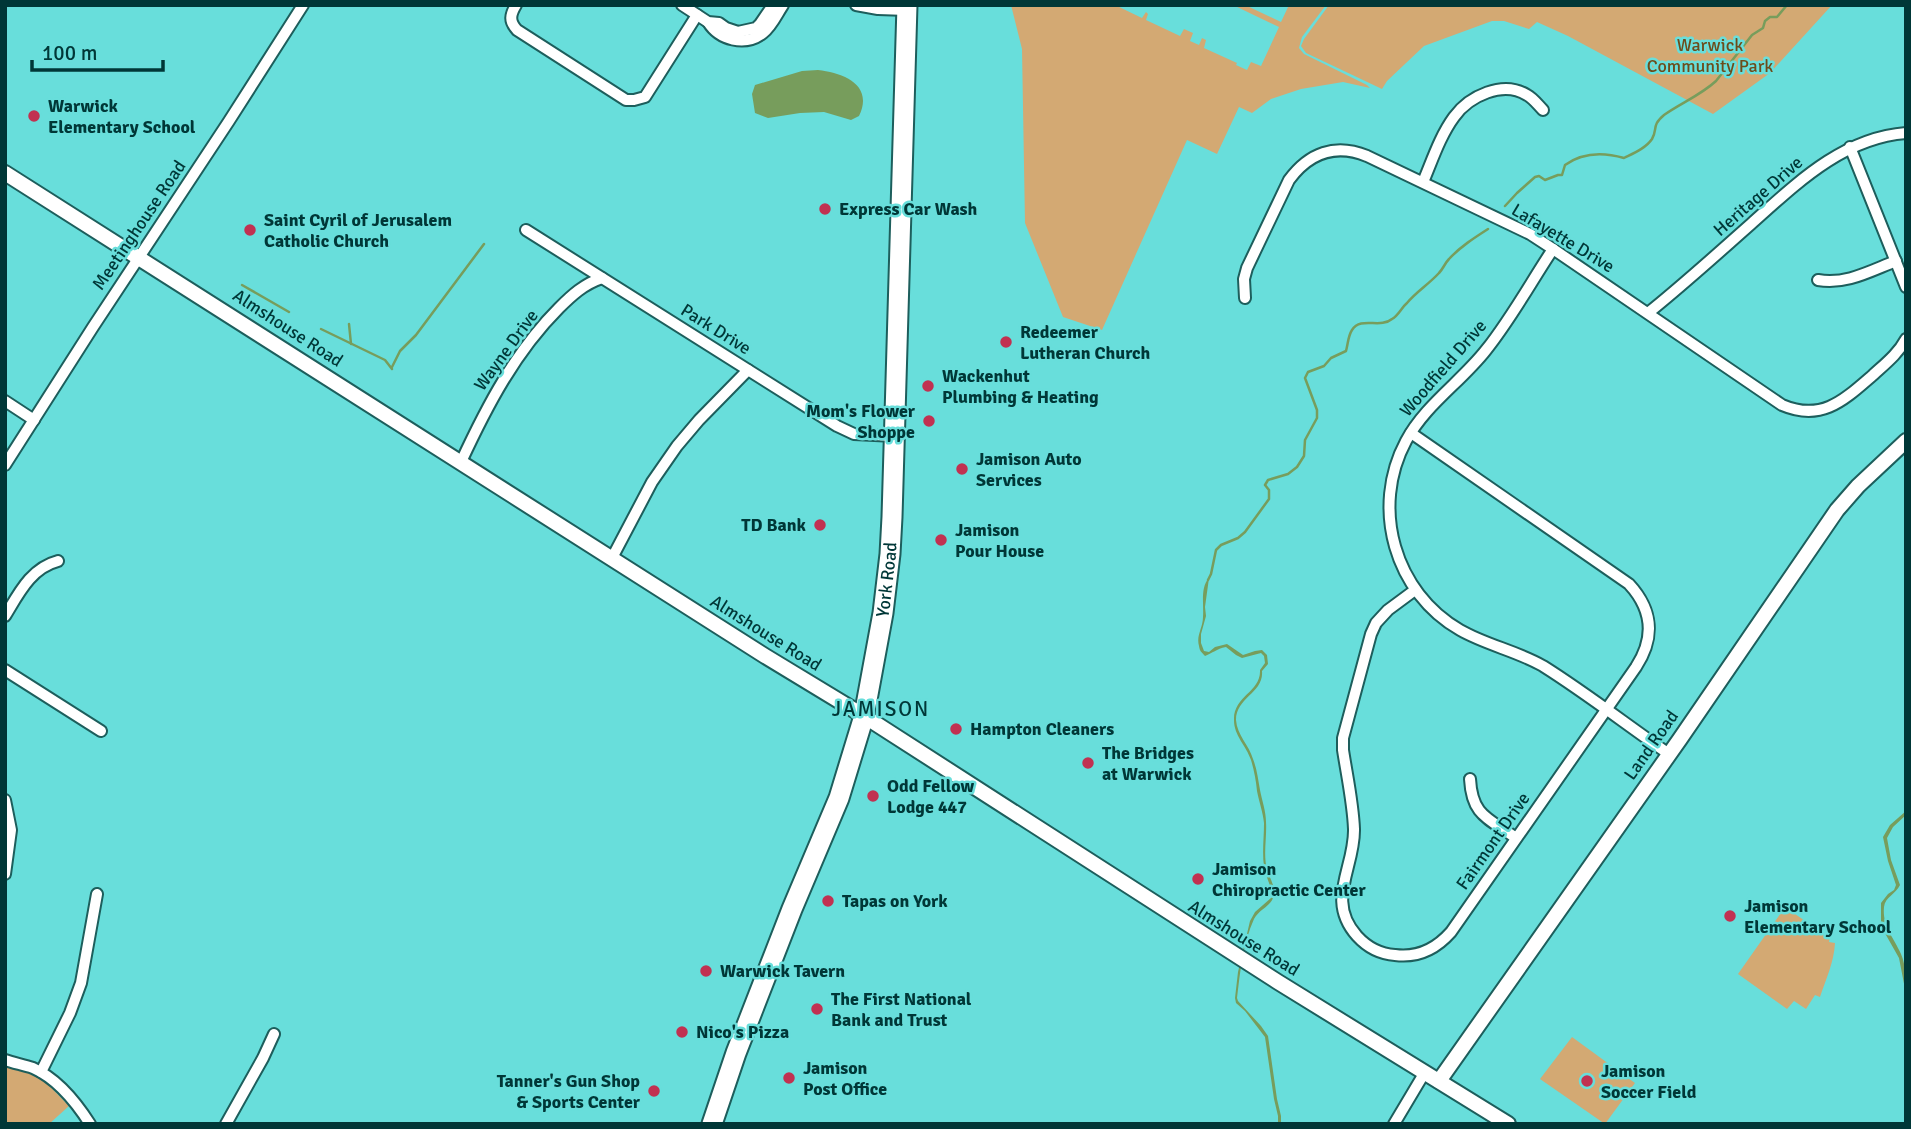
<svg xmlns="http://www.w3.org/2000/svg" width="1911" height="1129" font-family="Signika,sans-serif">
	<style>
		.green { fill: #d3a973 }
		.water { fill: #779d5c }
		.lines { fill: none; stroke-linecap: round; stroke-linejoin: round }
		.stream { stroke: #779d5c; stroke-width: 2.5 }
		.street-casing { stroke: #1d5e5c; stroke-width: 14 }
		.secondary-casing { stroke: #1d5e5c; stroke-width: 18 }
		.highway-casing { stroke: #1d5e5c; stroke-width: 23 }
		.street { stroke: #fff; stroke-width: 10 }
		.secondary { stroke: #fff; stroke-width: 14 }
		.highway { stroke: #fff; stroke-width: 19 }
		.poi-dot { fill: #c13151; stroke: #68dedb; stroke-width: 2.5 }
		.labels { text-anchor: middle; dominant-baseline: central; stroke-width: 5; stroke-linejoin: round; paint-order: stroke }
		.park-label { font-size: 18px; fill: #6d4c1b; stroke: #68dedb }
		.poi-label { font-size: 18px; font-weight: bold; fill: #003737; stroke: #68dedb; text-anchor: start }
		.street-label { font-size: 18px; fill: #003737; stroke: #68dedb }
		.quarter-label { font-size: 21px; letter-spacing: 2px; fill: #003737; stroke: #68dedb }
	</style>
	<rect width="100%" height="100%" fill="#68dedb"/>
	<g class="green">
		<polygon points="1011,5 1115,5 1142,18 1146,12 1148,14 1146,20 1180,36 1184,29 1193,33 1190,41 1199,45 1202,38 1206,40 1204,48 1237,63 1236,65 1247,70 1251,62 1261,66 1279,27 1233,5 1245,5 1281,22 1289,5 1326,5 1302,37 1299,48 1304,54 1367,85 1370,88 1343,82 1301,89 1271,99 1252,113 1239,107 1217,154 1187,140 1102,330 1063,317 1025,223 1022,49"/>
		<polygon points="1329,5 1832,5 1770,73 1713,114 1568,36 1537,22 1529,29 1504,21 1492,21 1424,46 1387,81 1382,89 1306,53 1301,46 1304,39"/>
		<path d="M1785,907L1821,932L1830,937L1829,942L1835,943C1834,962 1826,979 1820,997L1815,995L1806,1009L1794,1001L1787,1009L1738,974Z"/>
		<polygon points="1572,1037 1635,1083 1605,1124 1540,1079"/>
		<polygon points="5,1067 38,1074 69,1106 49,1124 5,1124"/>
	</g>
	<g class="water">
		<path d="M818,70C844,73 874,85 859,116L851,120L824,112L800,113L768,118L755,113L752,94L755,85L802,71Z"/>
		<path d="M1209,578L1205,607L1206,616L1201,634V643L1204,651L1209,652L1215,647L1227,644L1243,655L1255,651L1262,650L1267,655L1268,664L1262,671C1264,693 1236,697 1236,720C1237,735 1249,745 1253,759C1257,769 1258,779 1260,790C1262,801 1266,811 1266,822C1267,837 1263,854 1267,870C1270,879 1275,885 1274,895C1272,906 1259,909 1254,919C1243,943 1240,972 1237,998L1238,1001L1261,1026L1268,1036L1277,1099L1281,1116V1124H1278V1116L1274,1099L1265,1037L1245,1011L1236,1003L1235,998L1238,972L1250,921L1255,912L1271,898C1272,884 1266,879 1264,867C1262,852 1264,838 1264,823C1263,812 1259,802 1257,791C1256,780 1254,770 1251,760C1246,745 1234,736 1234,720C1233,696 1261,692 1260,670L1265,663L1264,656L1261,653L1242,658L1236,655L1226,647C1216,649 1213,653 1205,656C1201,651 1200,652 1199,646C1196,635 1203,628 1203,617C1204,605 1200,587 1209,578Z"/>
		<path d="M1906,811V815L1893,827L1887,838L1891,860L1900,885C1896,894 1885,897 1884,907C1882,926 1894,938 1901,954C1906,965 1906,982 1906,994L1899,958L1886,935L1881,921V903L1888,894L1894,890L1896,885L1888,861L1883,837L1890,825Z"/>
	</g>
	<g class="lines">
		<g class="stream">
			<path d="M1505,206L1517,193L1535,177L1539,176L1545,180L1558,175H1562L1565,165C1583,152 1603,152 1624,158C1634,153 1646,148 1652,139C1658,129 1651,126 1664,115C1681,103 1701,95 1716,81L1752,35L1763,28L1765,21L1770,17H1777L1787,5"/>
			<polyline points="242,285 289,312"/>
			<polyline points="349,324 351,344"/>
			<polyline points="321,329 385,360 392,369"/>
			<polyline points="392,367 400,351 416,335 484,244"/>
			<path d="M1208,580L1211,574L1216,550L1221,545L1238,538L1245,532L1269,499V490L1265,485L1268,480L1288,474L1297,467L1304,456L1305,440L1317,418V410L1305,378L1308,372L1324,366L1331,358L1346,351C1348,344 1348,336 1352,330C1361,316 1380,329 1392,319C1399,315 1401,308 1407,303C1416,292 1429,284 1439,273C1443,269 1445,263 1449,259C1460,247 1474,238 1488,229"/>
		</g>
		<g class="street-casing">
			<g id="street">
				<path d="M516,5C510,15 509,21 517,30L626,100H634L645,97L697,15"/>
				<polyline points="682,5 708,22 719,23 726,28 738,32 756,28 760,24 773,5"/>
				<polyline points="856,5 878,9 907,10"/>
				<path d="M708,22C719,40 745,47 763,33C772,26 777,14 783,5"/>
				<polyline points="1850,147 1906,287"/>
				<path d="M1423,182C1432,161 1440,136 1454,117C1469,96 1503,80 1527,95C1533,98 1538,105 1543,110"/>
				<polyline points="526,230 837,426 854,434 895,436"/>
				<path d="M1553,249C1531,282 1511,319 1486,350C1461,382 1425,405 1406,441C1370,508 1395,593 1460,630C1486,645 1517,651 1543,666C1586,693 1627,725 1669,754"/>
				<path d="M1818,280C1846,285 1870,271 1896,261"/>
				<path d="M1245,298L1244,279L1247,268L1289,180C1309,153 1335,143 1367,156L1530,234L1553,249L1782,405C1822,422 1844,400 1873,375C1885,364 1898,354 1906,339"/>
				<path d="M1648,313C1683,285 1717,254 1751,224C1796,184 1842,138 1906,133"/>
				<polyline points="5,401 34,420"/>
				<path d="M1411,433L1629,584C1653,610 1655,638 1636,667L1451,932C1436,949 1418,958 1395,955C1380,954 1367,947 1357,936C1325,900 1355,868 1354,829C1353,803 1347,776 1343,750V738L1371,634L1376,623L1388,610L1415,590"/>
				<path d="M461,462C487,406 515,352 559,308C572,295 584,284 602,278"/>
				<polyline points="5,465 93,327 229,121 303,5"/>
				<polyline points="612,558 652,482 677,446 699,420 748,370"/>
				<path d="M5,616C19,593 31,568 58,561"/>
				<polyline points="5,670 101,731"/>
				<path d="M1470,779C1472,816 1488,818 1516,838"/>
				<polyline points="5,800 11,830 5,874"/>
				<path d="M5,1060C14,1063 24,1065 33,1068C58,1079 76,1102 90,1124"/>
				<polyline points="41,1072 70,1013 81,983 97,894"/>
				<polyline points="226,1124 263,1058 274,1034"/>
				<polyline points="1394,1124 1425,1072"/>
			</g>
		</g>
		<g class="secondary-casing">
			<g id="secondary">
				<polyline points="5,173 765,656 864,716 1278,982 1508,1124"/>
				<polyline points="1439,1081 1680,739 1837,510 1858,486 1906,441"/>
			</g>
		</g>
		<g class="highway-casing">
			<g id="highway">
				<path id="s1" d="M712,1124L736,1053L792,909L839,798L864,716L883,613L890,554L892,517L907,5"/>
			</g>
		</g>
		<use href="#street" class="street"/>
		<use href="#secondary" class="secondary"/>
		<use href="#highway" class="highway"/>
	</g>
	<g class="poi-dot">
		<circle cx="34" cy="116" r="7"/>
		<circle cx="825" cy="209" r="7"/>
		<circle cx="250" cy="230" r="7"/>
		<circle cx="1006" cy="342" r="7"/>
		<circle cx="928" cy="386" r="7"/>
		<circle cx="929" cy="421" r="7"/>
		<circle cx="962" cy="469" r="7"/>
		<circle cx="820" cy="525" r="7"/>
		<circle cx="941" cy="540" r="7"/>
		<circle cx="956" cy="729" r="7"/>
		<circle cx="1088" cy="763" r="7"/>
		<circle cx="873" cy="796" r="7"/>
		<circle cx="1198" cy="879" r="7"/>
		<circle cx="828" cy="901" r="7"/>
		<circle cx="1730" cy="916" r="7"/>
		<circle cx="706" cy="971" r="7"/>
		<circle cx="817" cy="1009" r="7"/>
		<circle cx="682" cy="1032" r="7"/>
		<circle cx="789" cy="1078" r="7"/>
		<circle cx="1587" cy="1081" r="7"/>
		<circle cx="654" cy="1091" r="7"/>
	</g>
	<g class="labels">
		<g class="park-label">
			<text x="1710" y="45">Warwick<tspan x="1710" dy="21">Community Park</tspan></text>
		</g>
		<g class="poi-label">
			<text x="48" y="106">Warwick<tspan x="48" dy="21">Elementary School</tspan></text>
			<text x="839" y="209">Express Car Wash</text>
			<text x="264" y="220">Saint Cyril of Jerusalem<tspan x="264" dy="21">Catholic Church</tspan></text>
			<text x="1020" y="332">Redeemer<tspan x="1020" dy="21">Lutheran Church</tspan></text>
			<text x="942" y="376">Wackenhut<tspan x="942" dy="21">Plumbing &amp; Heating</tspan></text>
			<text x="915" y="411" text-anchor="end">Mom's Flower<tspan x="915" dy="21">Shoppe</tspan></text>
			<text x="976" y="459">Jamison Auto<tspan x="976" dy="21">Services</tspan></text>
			<text x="806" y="525" text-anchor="end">TD Bank</text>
			<text x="955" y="530">Jamison<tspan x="955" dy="21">Pour House</tspan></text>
			<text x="970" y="729">Hampton Cleaners</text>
			<text x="1102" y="753">The Bridges<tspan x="1102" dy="21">at Warwick</tspan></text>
			<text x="887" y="786">Odd Fellow<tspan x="887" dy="21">Lodge 447</tspan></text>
			<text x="1212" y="869">Jamison<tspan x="1212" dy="21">Chiropractic Center</tspan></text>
			<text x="842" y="901">Tapas on York</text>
			<text x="1744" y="906">Jamison<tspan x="1744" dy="21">Elementary School</tspan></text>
			<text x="720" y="971">Warwick Tavern</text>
			<text x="831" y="999">The First National<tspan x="831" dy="21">Bank and Trust</tspan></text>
			<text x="696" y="1032">Nico's Pizza</text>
			<text x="803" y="1068">Jamison<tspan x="803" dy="21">Post Office</tspan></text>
			<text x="1601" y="1071">Jamison<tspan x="1601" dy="21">Soccer Field</tspan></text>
			<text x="640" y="1081" text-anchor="end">Tanner's Gun Shop<tspan x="640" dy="21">&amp; Sports Center</tspan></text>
		</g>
		<g class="street-label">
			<text transform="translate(1758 196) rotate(-41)">Heritage Drive</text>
			<text transform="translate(139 225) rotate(-56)">Meetinghouse Road</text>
			<text transform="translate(1563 238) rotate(31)">Lafayette Drive</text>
			<text transform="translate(288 328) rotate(33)">Almshouse Road</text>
			<text transform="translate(716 329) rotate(32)">Park Drive</text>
			<text transform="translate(506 350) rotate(-54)">Wayne Drive</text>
			<text transform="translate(1443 368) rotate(-49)">Woodfield Drive</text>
			<text stroke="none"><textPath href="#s1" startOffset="574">York Road</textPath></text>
			<text transform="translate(766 633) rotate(32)">Almshouse Road</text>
			<text transform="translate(1651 745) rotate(-55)">Land Road</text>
			<text transform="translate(1493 841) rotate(-55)">Fairmont Drive</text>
			<text transform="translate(1244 938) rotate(32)">Almshouse Road</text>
		</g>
		<g class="quarter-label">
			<text x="881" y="709">JAMISON</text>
		</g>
	</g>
	<rect width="1911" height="1129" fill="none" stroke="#003737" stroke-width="14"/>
	<path d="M32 60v10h131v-10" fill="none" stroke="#003737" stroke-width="3.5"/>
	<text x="42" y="60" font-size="21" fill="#003737" stroke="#68dedb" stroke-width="5" paint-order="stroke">100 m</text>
</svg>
